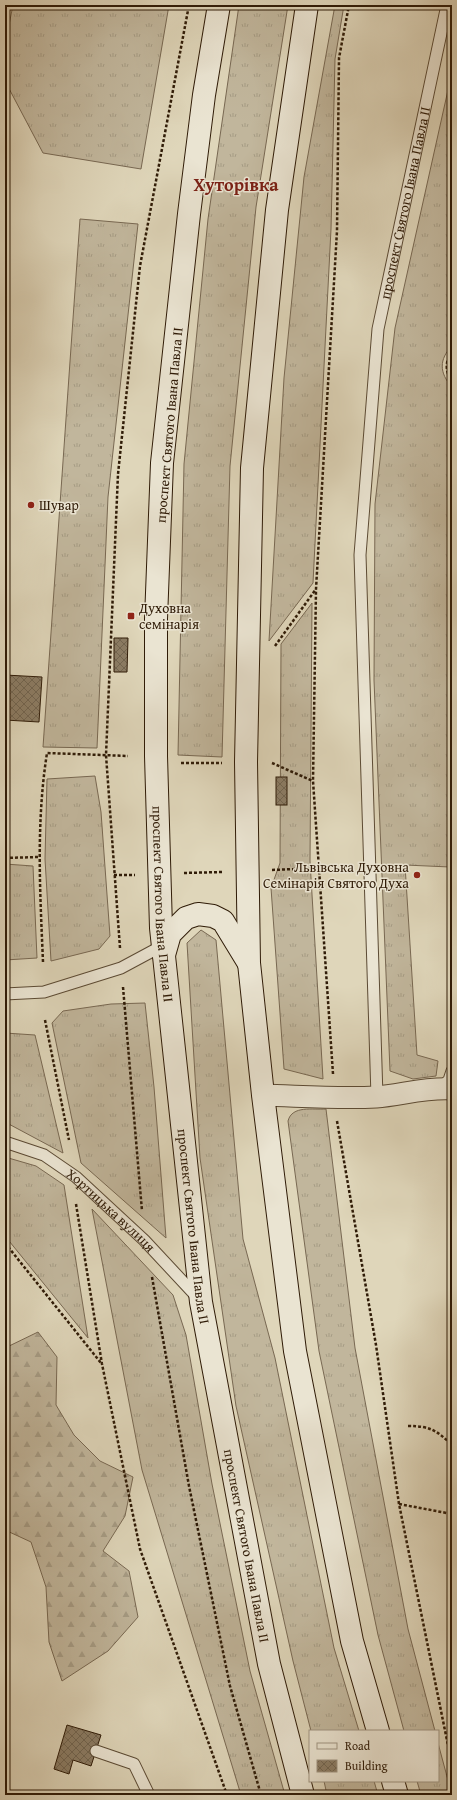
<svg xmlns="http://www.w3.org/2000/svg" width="457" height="1800" font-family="'Gentium Book Plus',serif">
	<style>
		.grass { fill: url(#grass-tufts); stroke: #786852 }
		.forest { fill: url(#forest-firs); stroke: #786852 }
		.building { fill: url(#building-cross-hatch); stroke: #2f1b07 }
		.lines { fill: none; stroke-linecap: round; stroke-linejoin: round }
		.service-casing { stroke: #5b4a34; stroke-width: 13 }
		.minor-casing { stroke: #5b4a34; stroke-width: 23 }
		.secondary-casing { stroke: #2f1b07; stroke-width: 24 }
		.path { stroke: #2f1b07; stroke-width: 2.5; stroke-dasharray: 3 2; stroke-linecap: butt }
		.service { stroke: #eae4d2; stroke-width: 11 }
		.minor { stroke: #eae4d2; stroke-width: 21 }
		.secondary { stroke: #eae4d2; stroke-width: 22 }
		.poi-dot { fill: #8f2418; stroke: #eae4d2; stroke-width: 1.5 }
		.labels { text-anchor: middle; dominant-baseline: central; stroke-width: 3; stroke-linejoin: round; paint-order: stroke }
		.street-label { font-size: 14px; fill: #2f1b07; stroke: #eae4d2 }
		.poi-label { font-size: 14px; fill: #2f1b07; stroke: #eae4d2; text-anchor: start }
		.district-label { font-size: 18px; font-weight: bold; fill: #7a1f14; stroke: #eae4d2 }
	</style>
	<defs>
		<pattern id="grass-tufts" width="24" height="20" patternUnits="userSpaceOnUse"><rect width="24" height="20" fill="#c1b69c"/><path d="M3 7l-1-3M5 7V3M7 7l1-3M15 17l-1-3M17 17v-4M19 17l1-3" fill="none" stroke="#a69c85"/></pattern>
		<pattern id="forest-firs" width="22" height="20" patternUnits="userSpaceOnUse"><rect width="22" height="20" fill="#c1b69c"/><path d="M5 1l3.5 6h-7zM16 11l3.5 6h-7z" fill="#a69c85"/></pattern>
		<pattern id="building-cross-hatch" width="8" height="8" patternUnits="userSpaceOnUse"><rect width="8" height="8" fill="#8b7c64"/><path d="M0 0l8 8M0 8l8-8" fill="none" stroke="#726550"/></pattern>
	</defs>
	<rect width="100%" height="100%" fill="#dfd6ba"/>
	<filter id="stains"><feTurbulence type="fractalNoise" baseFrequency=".005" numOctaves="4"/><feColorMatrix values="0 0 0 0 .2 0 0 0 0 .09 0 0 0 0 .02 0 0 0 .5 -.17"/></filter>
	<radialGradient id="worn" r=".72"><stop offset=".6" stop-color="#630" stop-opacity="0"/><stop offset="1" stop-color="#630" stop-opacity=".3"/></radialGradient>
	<g class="grass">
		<polygon points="13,5 169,5 141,169 43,153 5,81 5,45"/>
		<polygon points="239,5 288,5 256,207 230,466 222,757 178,755 184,464 208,219"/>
		<polygon points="335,5 344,5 335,59 331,229 313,583 269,641 284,378 304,177"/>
		<path d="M452,72V346C439,359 439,373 452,387V853L450,867L405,865L417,1055L438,1061L436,1076L413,1079L390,1071L374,680L375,504L395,328Z"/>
		<polygon points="80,219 138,224 108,497 97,748 43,747"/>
		<polygon points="312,603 310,861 323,1079 284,1069 271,888 280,863 281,644"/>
		<polygon points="95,776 101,812 110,936 99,949 51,961 45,859 47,779"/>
		<polygon points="5,864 33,866 37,958 5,960"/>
		<polygon points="201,930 216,940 243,1239 275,1358 334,1648 359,1731 311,1731 293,1661 236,1406 200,1158 187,943"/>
		<polygon points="145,1003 154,1087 166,1238 81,1163 52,1023 63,1011 111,1004"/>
		<polygon points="5,1033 35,1035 63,1153 5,1122"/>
		<path d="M326,1109L355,1348L408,1629L435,1731H404L378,1635L319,1351L288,1121C292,1105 313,1110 326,1109Z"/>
		<polygon points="5,1157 36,1166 64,1185 88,1338 5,1236"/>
		<polygon points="92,1209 173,1295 186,1335 212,1484 250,1671 285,1795 241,1795 142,1470"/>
		<polygon points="438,1743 452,1795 421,1795 417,1781 438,1781"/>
		<polygon points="324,1781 374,1781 378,1795 327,1795"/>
	</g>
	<polygon class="forest" points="38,1332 57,1357 56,1405 74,1435 100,1461 133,1477 125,1516 103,1551 129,1571 138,1617 108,1651 62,1681 49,1642 46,1587 31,1542 5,1530 5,1348"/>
	<g class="building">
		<polygon points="5,5 9,5 5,23"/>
		<polygon points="114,638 128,638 127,672 114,672"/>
		<polygon points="5,675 42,677 39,722 5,720"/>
		<rect x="276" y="777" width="11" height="28"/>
		<polygon points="67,1725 101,1735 91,1766 73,1760 69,1774 54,1769"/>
	</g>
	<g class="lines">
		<g class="service-casing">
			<g id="service">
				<polyline points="5,994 44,992 121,968 162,946"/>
				<polyline points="441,1088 449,1080 452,1071"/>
				<path id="s1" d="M377,1097L360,555L378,329L447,5"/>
				<path id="s2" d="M5,1142L44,1155L76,1177L144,1240L199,1299"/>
				<polyline points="96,1751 134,1764 149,1795"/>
			</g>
		</g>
		<g class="minor-casing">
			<path id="minor" d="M263,1095C300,1096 338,1099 376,1097C401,1095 427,1087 452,1089"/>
		</g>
		<g class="secondary-casing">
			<g id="secondary">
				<path id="s3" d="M219,5L204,95L189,214L162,463L156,619V756L161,928L201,1302L269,1664L303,1795"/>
				<polyline points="307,5 277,210 252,468 246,762 249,963 263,1095 295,1351 352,1641 378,1731"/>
				<polyline points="164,955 170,934 186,918 198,914 213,916 223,921 248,962"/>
				<polyline points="393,1781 397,1795"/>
			</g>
		</g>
		<g class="path">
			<path d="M452,352C445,361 445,372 452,381"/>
			<polyline points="275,646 316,589"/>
			<polyline points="181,763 222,763"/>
			<polyline points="272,763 313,781"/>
			<polyline points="5,858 38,857"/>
			<polyline points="272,870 319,868"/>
			<polyline points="184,873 223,872"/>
			<polyline points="114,875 135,875"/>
			<polyline points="120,948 106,755 118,474 140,266 189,5"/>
			<path d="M43,962C40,891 36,823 47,753L128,756"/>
			<polyline points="123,987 142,1211"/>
			<polyline points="45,1020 69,1140"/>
			<polyline points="333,1074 313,781 316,589 337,231 339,58 349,5"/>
			<polyline points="337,1121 376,1345 399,1504 452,1765"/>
			<polyline points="76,1204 102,1364 140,1549 227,1795"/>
			<polyline points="5,1243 101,1363"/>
			<polyline points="152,1277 189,1486 230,1686 261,1795"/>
			<path d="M408,1426C430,1426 436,1430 452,1445"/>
			<polyline points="399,1504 452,1514"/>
		</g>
		<use href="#service" class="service"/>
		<use href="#minor" class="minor"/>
		<use href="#secondary" class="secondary"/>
	</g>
	<g class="poi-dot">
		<circle cx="31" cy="505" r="4"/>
		<rect x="127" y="612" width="8" height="8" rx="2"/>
		<circle cx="417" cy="875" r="4"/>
	</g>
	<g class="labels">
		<g class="street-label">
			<text stroke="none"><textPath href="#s1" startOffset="898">проспект Святого Івана Павла II</textPath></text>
			<text transform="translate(169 425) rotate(-85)">проспект Святого Івана Павла II</text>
			<text stroke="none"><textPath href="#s3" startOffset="903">проспект Святого Івана Павла II</textPath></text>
			<text stroke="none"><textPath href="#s2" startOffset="128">Хортицька вулиця</textPath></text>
			<text stroke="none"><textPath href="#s3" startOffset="1227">проспект Святого Івана Павла II</textPath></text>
			<text stroke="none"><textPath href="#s3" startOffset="1551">проспект Святого Івана Павла II</textPath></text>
		</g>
		<g class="poi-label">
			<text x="39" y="505">Шувар</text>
			<text x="139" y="608">Духовна<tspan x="139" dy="16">семінарія</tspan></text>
			<text x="409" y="867" text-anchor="end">Львівська Духовна<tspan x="409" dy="16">Семінарія Святого Духа</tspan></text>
		</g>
		<g class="district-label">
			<text x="236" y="184">Хуторівка</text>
		</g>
	</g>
	<rect width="457" height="1800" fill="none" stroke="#dfd6ba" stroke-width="20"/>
	<rect x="6" y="6" width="445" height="1788" fill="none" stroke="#2f1b07" stroke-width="2"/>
	<rect x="10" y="10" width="437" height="1780" fill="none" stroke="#2f1b07"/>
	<rect x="309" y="1730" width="130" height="52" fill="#eae4d2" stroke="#9f9481"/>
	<rect x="317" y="1743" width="20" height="6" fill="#eae4d2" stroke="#9f9481"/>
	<text x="345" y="1750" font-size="12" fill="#2f1b07">Road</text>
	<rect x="317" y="1760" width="20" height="12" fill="url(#building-cross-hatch)" stroke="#9f9481"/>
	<text x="345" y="1770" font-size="12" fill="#2f1b07">Building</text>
	<rect width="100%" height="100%" filter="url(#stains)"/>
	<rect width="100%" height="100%" fill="url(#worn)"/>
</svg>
